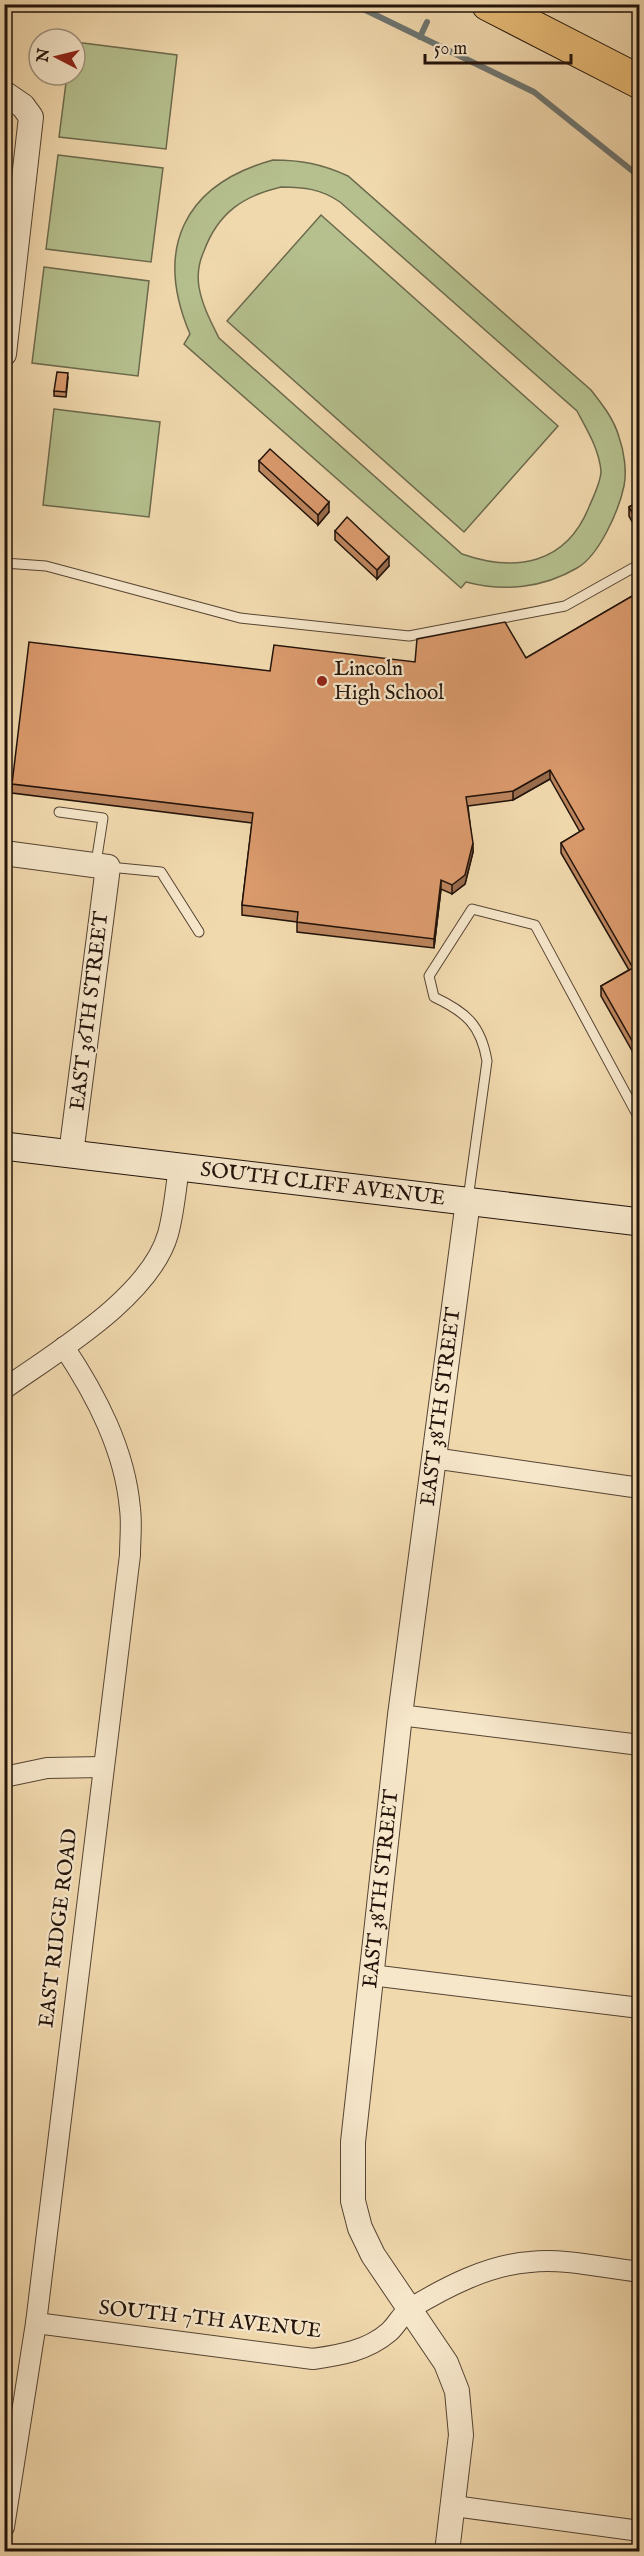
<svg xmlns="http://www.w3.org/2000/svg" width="644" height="2556" font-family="'IM FELL English',serif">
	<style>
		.green { fill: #b5c08e; stroke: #6c6a4c; stroke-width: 1.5; fill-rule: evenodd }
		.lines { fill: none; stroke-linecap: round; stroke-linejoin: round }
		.stream { stroke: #6e7571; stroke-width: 6 }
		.service-casing { stroke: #564433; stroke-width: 11 }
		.minor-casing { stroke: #564433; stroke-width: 22 }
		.tertiary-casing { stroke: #564433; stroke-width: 26 }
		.secondary-casing { stroke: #22130a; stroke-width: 29 }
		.motorway-casing { stroke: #22130a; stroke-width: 35 }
		.service { stroke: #f6e6ca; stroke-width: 9 }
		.minor { stroke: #f6e6ca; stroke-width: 20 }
		.tertiary { stroke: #f6e6ca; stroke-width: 24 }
		.secondary { stroke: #f6e6ca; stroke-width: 27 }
		.motorway { stroke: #e8bc77; stroke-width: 33 }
		.wall { fill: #bb845d; stroke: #22130a; stroke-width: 1.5 }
		.shaded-wall { fill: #996c4c; stroke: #22130a; stroke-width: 1.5 }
		.building { fill: #da9a6c; stroke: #22130a; stroke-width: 1.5 }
		.poi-dot { fill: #8f2418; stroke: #f6e6ca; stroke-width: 2 }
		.labels { text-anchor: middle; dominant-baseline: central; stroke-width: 4.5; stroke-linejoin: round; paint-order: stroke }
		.poi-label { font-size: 21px; fill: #22130a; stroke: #f6e6ca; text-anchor: start }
		.street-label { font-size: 21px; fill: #22130a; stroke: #f6e6ca }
	</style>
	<rect width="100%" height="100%" fill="#f1d9ae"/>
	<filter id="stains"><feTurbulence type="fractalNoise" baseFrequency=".00333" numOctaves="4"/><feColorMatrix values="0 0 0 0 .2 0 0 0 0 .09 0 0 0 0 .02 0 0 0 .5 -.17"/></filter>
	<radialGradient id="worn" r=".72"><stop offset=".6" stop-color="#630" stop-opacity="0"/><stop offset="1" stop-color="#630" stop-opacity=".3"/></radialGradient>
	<g class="green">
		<polygon points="75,42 177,55 166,149 59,137 67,75 75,75"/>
		<polygon points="58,155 163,168 151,262 46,249"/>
		<path d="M273,160C301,160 322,164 348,176L591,390C602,404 614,419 619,437C624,451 627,471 624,486C619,510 599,556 577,568C543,588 504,592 466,582L461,588L184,344L190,334C154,249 183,185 273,160ZM281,187C304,187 321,189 340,202L577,411C587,430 599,449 601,471C601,482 593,497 589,507C566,564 516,573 462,554L219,338C211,322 202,305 199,287C197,275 199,262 204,251C218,213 243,196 281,187Z"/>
		<polygon points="321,215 558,426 464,532 227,321"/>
		<polygon points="44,267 149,281 138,376 32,363"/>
		<polygon points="54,409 160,422 149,517 43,505"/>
	</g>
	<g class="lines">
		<g class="stream">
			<polyline points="353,4 534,92 640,177"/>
			<polyline points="420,37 427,22"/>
		</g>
		<g class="service-casing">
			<g id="service">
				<polyline points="4,563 46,566 240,618 409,636 565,606 640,564"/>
				<polyline points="59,812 103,818 96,863"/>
				<polyline points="109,867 161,872 199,932"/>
				<path d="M468,1199L487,1061C481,1025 466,1012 434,997L429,976L472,909L535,925L640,1120"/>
			</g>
		</g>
		<g class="minor-casing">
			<g id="minor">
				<path d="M4,1389C56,1352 150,1297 168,1234C174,1212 176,1188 179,1166"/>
				<polyline points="433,1458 640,1488"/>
				<polyline points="400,1715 640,1745"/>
				<polyline points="4,1777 47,1768 102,1767"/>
				<polyline points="371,1975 640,2008"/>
				<path d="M36,2323L313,2359C340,2355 367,2351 389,2332C397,2325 402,2313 411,2308C446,2287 488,2265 530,2262C565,2258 604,2268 640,2272"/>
				<polyline points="454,2506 640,2531"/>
				<path d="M4,2527L36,2323L130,1555C130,1540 132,1524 130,1509C125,1450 96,1395 64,1347"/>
			</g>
		</g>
		<g class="tertiary-casing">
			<g id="tertiary">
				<polyline points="4,93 23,106 31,117 4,354"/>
				<polyline points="4,853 108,867 71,1154"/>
				<path id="s1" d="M447,2552L461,2435L457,2391L446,2363L373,2255L360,2228L353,2201V2142L400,1715L468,1201"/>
			</g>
		</g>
		<g class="secondary-casing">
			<g id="secondary">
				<path id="s2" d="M4,1146L640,1222"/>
			</g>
		</g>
		<g class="motorway-casing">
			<polyline id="motorway" points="488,4 640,82"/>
		</g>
		<use href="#service" class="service"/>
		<use href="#minor" class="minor"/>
		<use href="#tertiary" class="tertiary"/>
		<use href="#secondary" class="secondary"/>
		<use href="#motorway" class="motorway"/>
	</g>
	<g class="wall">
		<polygon points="68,378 66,397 54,396 54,391"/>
		<polygon points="259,461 329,512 318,525 259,471"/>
		<polygon points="639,501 639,534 629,516 629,507"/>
		<polygon points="335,531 389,566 377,579 335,540"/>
		<polygon points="639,592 639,1063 601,996 601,986 629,970 561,853 561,843 580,832 550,779 513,800 468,806 473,852 465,884 452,894 441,889 434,948 297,932 297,922 242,915 242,905 252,823 12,793 12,784 270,671 415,662 526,658"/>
	</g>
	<g class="shaded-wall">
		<polygon points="329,502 329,512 318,525 318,515"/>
		<polygon points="389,557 389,566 377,579 377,570"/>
		<polygon points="550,770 550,779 513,800 513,791"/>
		<polygon points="473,843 473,852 465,884 452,894 452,885"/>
		<polygon points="441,880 441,889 434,948 434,939"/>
	</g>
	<g class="building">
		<polygon points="57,372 68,373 66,392 54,391"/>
		<polygon points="270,449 329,502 318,515 259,461"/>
		<polygon points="639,501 639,525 629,507"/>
		<polygon points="347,517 389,557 377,570 335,531"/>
		<polygon points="639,592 639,1053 601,986 633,968 561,843 584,829 550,770 513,791 466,797 473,843 465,875 452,885 441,880 434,939 297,922 298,912 242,905 253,813 12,784 29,642 270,671 274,645 415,662 417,639 505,622 526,658"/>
	</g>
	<circle class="poi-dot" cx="322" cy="681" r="6"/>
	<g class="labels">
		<g class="poi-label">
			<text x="334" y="669">Lincoln<tspan x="334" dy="24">High School</tspan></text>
		</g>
		<g class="street-label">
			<text transform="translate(90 1011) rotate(-83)">EAST 36TH STREET</text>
			<text stroke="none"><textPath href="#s2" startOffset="321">SOUTH CLIFF AVENUE</textPath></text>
			<text stroke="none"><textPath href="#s1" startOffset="1180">EAST 38TH STREET</textPath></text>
			<text stroke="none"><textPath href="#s1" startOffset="694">EAST 38TH STREET</textPath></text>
			<text transform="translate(59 1928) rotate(-83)">EAST RIDGE ROAD</text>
			<text transform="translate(210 2320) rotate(6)">SOUTH 7TH AVENUE</text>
		</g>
	</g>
	<rect width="644" height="2556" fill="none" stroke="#f1d9ae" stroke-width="24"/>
	<rect x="6" y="6" width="632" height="2544" fill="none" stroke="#22130a" stroke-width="3"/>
	<rect x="12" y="12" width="620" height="2532" fill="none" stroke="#22130a" stroke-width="1.5"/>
	<g transform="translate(57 57) rotate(277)"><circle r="28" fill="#f6e6ca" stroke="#a1927d" stroke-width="1.5"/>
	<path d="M0-4.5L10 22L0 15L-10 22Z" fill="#8f2418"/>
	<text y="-9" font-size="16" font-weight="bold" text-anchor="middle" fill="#22130a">N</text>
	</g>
	<path d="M425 54v9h146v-9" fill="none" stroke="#22130a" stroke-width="3"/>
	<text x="434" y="54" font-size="18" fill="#22130a" stroke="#f6e6ca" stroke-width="4.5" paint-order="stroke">50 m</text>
	<rect width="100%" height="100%" filter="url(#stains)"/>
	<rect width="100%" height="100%" fill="url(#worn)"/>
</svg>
